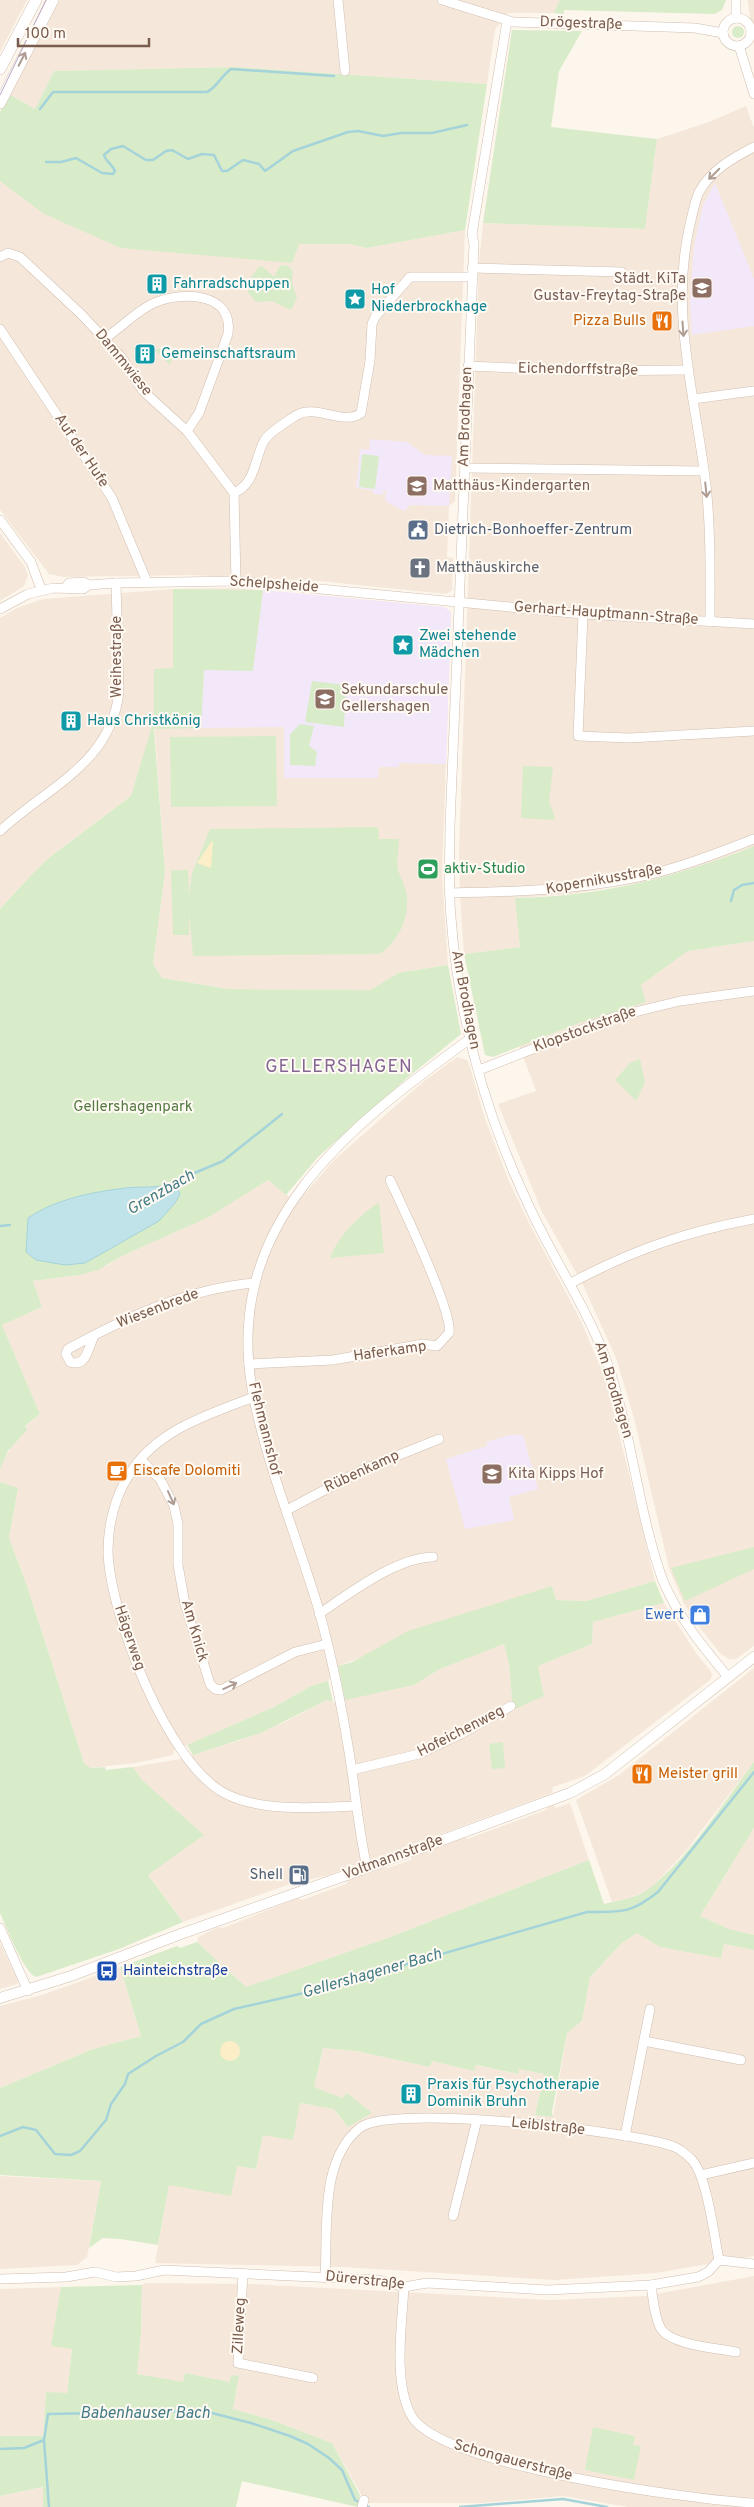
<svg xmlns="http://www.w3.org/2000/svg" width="754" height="2507" font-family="Overpass,sans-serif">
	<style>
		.residential { fill: #f5e8da }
		.education { fill: #f3e8fa }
		.green { fill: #d8ecc9 }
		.sand { fill: #fcefc7 }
		.water { fill: #bfe3e8; stroke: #a5d3da }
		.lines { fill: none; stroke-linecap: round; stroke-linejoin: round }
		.stream { stroke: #a5d3da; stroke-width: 2.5 }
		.minor-casing { stroke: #d1beb0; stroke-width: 10 }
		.tertiary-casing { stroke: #d1beb0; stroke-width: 11 }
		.secondary-casing { stroke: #d6c0b0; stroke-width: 12 }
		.minor { stroke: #fff; stroke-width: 9 }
		.tertiary { stroke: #fff; stroke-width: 10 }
		.secondary { stroke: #fff; stroke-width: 11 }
		.tram { stroke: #b9a8c9; stroke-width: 1 }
		.oneway { stroke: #af9d94 }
		.labels { text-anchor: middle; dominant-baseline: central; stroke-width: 4; stroke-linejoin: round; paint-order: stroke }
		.street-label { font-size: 15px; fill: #7a5c4d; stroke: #fffaf3 }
		.education-label { font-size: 15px; fill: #785e54; stroke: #fffaf3; text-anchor: start }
		.culture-label { font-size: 15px; fill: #0d838f; stroke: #fffaf3; text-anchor: start }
		.food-label { font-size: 15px; fill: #c56008; stroke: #fffaf3; text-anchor: start }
		.service-label { font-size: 15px; fill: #4e5e75; stroke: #fffaf3; text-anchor: start }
		.worship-label { font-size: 15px; fill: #5b616d; stroke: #fffaf3; text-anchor: start }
		.leisure-label { font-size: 15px; fill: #27864d; stroke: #fffaf3; text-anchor: start }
		.park-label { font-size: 15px; fill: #537a41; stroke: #fffaf3 }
		.shop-label { font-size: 15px; fill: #366cbe; stroke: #fffaf3; text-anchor: end }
		.transit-label { font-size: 15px; fill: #164399; stroke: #fffaf3; text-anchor: start }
		.water-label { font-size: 16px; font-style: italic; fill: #437c86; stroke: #fffaf3 }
		.quarter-label { font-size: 18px; letter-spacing: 1px; fill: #846695; stroke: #fffaf3 }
	</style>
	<rect width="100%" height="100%" fill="#fdf6ec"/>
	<g class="residential">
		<polygon points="0,0 27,0 0,52"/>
		<polygon points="58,0 560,0 554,13 508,13 495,30 487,84 235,67 54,71 35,109 9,94"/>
		<polygon points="748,0 754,0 754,45 748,3"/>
		<polygon points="746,106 754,128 754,846 698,867 643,882 572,894 516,898 520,947 464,954 460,897 459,852 479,262 483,223 645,229 657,139 709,122"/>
		<polygon points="0,181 8,186 292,263 298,244 348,244 367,248 465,230 455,501 449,506 447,557 453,558 452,590 446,594 319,581 191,575 64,577 49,574 0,510"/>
		<polygon points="0,533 25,567 28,575 24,586 0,601"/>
		<polygon points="236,588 444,607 451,613 442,876 448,965 398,973 372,990 229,989 162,978 153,964 165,872 154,721 131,796 50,857 34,872 0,909 0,618 17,608 43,599 173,589"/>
		<polygon points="754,941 754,1646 736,1659 729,1659 720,1653 700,1628 683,1602 669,1568 634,1418 616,1358 583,1285 542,1212 498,1104 536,1091 519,1046 598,1016 645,1002 641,985 688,951"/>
		<polygon points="457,1057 467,1060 470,1067 485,1119 509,1181 528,1221 581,1321 606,1380 655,1581 586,1601 556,1600 552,1586 338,1666 328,1681 311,1686 274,1707 187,1745 175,1748 173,1755 136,1763 89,1768 84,1763 27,1586 9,1538 18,1489 0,1482 0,1469 3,1460 25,1427 40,1414 2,1325 42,1307 33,1281 79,1275 106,1266 122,1256 209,1217 268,1180 297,1203 334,1160 423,1082"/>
		<polygon points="664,1603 696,1653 710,1670 712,1675 710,1680 585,1776 553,1787 552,1793 329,1875 290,1884 183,1922 148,1875 203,1835 142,1780 133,1767 180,1759 241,1740 285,1722 327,1700 333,1702 414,1685 440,1669 504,1644 509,1665 513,1709 544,1696 538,1666 592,1644 593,1622"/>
		<polygon points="754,1668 754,1762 685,1852 651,1888 631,1898 612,1902 576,1800 619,1775"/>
		<polygon points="570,1803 589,1860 385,1939 246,1987 197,1942 198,1937 218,1927 223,1928 298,1898 302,1900 346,1884 349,1879 385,1867 388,1868 411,1860 413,1856 466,1837 467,1839 546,1810 550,1805 553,1804 556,1808"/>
		<polygon points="754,1828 754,1935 729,1929 700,1916"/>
		<polygon points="637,1933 660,1947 721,1957 724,1944 754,1950 754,2256 656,2273 555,2280 342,2267 155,2263 169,2185 237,2166 256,2169 263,2135 300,2103 334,2109 348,2127 371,2113 347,2093 342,2098 314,2087 323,2048 356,2051 430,2067 432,2061 474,2071 475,2065 517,2074 519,2069 544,2074 535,2115 553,2116 567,2033 582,2021 590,1977 622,1943"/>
		<polygon points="0,1943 18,1981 17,1984 0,1989"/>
		<polygon points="120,1967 141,2036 93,2049 0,2088 0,2006 42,1995"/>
		<polygon points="0,2176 101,2181 87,2257 77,2265 0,2269"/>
		<polygon points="754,2276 754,2507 628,2507 563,2496 482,2503 366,2503 332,2443 272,2420 233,2409 239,2377 230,2382 185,2373 183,2383 137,2374 141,2334 142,2285 146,2283 251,2284 551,2300 645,2296"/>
		<polygon points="61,2287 52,2346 72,2348 67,2394 46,2392 43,2436 0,2436 0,2289"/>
		<polygon points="44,2487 43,2507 0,2507 0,2496"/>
	</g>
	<g class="education">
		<polygon points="715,183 754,279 754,326 692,335 690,302 694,246 703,205"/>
		<polygon points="370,439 407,442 425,455 452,456 449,506 410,505 404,511 385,501 386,491 383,491 383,495 374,494 372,490 356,488 360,449 369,450"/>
		<polygon points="263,590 444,607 449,610 451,613 446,764 399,763 399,767 379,767 378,778 284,778 284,727 201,728 204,670 257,633"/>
		<polygon points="510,1435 523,1435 538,1489 509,1497 514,1520 465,1529 446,1459 487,1446 486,1442"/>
	</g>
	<g class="green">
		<polygon points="560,0 726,0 722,10 714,14 564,10 564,14 554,13"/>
		<circle cx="738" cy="32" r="6"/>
		<polygon points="512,30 582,31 559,71 551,127 657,139 645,229 483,223"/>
		<polygon points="235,67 487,84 465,230 367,248 348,244 299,244 292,263 121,248 44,214 0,181 0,112 9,94 35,109 54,71"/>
		<path d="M280,265L288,266L293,271L292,283L297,298L291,310L272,301L256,302L248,293C248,283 253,269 262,266L274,277Z"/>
		<polygon points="154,349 178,349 174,353 170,365"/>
		<polygon points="362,454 379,456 375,489 359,487"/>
		<polygon points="173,589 263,590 253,671 204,670 201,728 154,729 165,872 153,964 162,978 229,989 371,990 398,973 448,965 461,1034 406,1079 318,1157 286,1195 268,1180 209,1217 122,1256 98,1270 79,1275 33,1281 42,1307 2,1325 40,1414 25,1426 27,1430 8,1451 0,1469 0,909 34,872 50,857 131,796 154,719 154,669 173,668"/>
		<polygon points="312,681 346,685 344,727 305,722"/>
		<polygon points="300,724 314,726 309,746 317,752 315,766 290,765 290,734"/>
		<polygon points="276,736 277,806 171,807 170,737"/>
		<polygon points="523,766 553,767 549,802 554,814 554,820 521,818"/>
		<path d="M378,827L379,839H399C399,849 396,861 398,870C401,879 406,887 407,897C409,919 398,942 379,954L193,956L189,912V935H173L171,870H188L189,895L192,873L210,829Z"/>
		<path d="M754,846V941L688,951L641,985L646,1002L579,1023L493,1057L485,1055L464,954L520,947L515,898C598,897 678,877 754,846Z"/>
		<polygon points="640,1059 645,1083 636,1101 615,1080 630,1063"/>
		<path d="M379,1202L384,1253L330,1258C338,1236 360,1215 379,1202Z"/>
		<path d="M0,1482L18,1488L9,1538L27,1586L84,1763L90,1768L105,1767L106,1770L133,1767L142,1780L204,1835L148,1875L183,1922L119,1949L36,1977C24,1973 6,1926 0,1913Z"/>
		<polygon points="754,1547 754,1569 685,1601 671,1568"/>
		<polygon points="655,1581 664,1603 593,1622 592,1644 538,1666 544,1696 513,1710 509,1665 504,1644 440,1669 414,1685 345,1700 338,1666 352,1662 408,1631 552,1586 556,1600 586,1601"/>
		<polygon points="328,1681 333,1702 327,1700 261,1733 193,1755 187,1745 274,1707 311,1686"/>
		<polygon points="503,1742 505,1768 492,1769 489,1744"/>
		<path d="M754,1762V1828L700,1916L729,1929L754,1935V1950L724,1944L721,1958L660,1947L637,1933L622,1943L590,1977L582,2021L567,2033L552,2112L553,2117L535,2115L544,2074L519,2069L518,2074L476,2065L474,2071L432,2061L430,2067L356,2051L323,2048L314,2087L342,2098L347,2093L372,2113L348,2127L334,2109L300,2103L293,2140L263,2135L256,2169L237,2166L231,2196L169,2185L158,2245L120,2239L103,2238L89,2248L101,2181L0,2175V2088L93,2049L141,2036L120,1967L177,1946L180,1948L197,1942L246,1987L385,1939L589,1860L604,1904C621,1900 638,1898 651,1887C691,1855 723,1803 754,1762Z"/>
		<polygon points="142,2285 141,2334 137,2374 183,2382 185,2373 230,2382 231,2375 239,2376 233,2409 272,2420 332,2443 360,2495 358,2507 242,2481 236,2507 43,2507 43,2487 0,2496 0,2436 43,2436 46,2392 67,2393 72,2349 51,2346 61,2287"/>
		<polygon points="593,2427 635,2436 633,2445 641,2446 634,2480 585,2470"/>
	</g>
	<g class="sand">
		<polygon points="212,841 213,843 211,868 197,863"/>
		<circle cx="230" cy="2051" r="10"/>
	</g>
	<path class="water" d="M175,1182L180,1194L175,1203L159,1221L85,1263L65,1265L36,1260L26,1252L28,1218C56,1199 92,1192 126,1188C142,1186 160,1189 175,1182Z"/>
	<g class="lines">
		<g class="stream">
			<path d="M40,109L53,92H207C216,88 222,75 231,69L334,76"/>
			<path d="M46,162H61L76,158L102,173L113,174L115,171C112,164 106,162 104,155L111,149L123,146L146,160H153L166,151L172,150L188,159L202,154L214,155L222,171H227L243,160L259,164L265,171L293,151L348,132L358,131L383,136L401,133H432L467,125"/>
			<polyline points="731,901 734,890 742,885 754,883"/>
			<polyline points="174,1185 185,1177 223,1161 282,1114"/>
			<polyline points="0,1226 10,1225"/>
			<path d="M0,2136L23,2127L36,2130L55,2154L71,2155L80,2151L106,2120L111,2104L125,2084L128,2074L156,2056L183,2042L201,2024L234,2009L317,1990L587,1912C622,1912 630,1914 658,1892L754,1772"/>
			<polyline points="44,2440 49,2507"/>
			<polyline points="0,2449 24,2448 44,2440 48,2414 204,2411 251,2423 290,2436 308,2444 329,2458 342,2470 355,2500 369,2507"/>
			<polyline points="460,2507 563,2499 607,2507"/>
		</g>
		<g class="minor-casing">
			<g id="minor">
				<polyline points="338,0 345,71"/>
				<polyline points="442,0 513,22 695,28 723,33"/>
				<polyline points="736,0 736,18"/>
				<circle cx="737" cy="32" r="14"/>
				<path d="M507,21L472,234L474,244L450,825C450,855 448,886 451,917C458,1016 486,1115 528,1204C552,1257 584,1303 605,1357C632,1430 637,1509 663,1581C679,1618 703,1647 728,1677"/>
				<polyline points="739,46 754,94"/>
				<polyline points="0,257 8,253 20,257 82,315 122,358 143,391 187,431 234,493 236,581"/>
				<polyline points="472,268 622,272"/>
				<polyline points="0,329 112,498 147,582"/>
				<path d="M104,339C121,328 136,311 154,303C182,291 234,292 228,334L199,413L187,431"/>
				<polyline points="468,366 583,371 688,370"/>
				<polyline points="693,399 754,391"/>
				<polyline points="465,468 704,471"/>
				<path d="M234,493C256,483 254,460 264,441C269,432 288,421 297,415C315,404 345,426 361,413L370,361L372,324L375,317L410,277H472"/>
				<polyline points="0,520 31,562 41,589"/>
				<polyline points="66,587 69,583 83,582 89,585"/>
				<polyline points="0,609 28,594 53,588 83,589 89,585 116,583 236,581 583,614 754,624"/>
				<polyline points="583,614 578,736 629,738 754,731"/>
				<path d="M710,622C710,576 711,531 706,485C696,400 670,315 689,229C692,217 694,203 699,192C711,170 733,158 754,147"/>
				<path d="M0,831C47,787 111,764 119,692L116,583"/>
				<path d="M449,893C513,892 575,890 638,877C678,869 717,853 754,839"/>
				<polyline points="479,1070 614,1017 680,1001 754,991"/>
				<path d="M571,1283C633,1250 685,1232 754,1219"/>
				<path d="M94,1336C88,1347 87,1368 70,1362L66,1354L68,1349C127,1317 187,1289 254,1283"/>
				<path d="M249,1364L333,1360L423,1344L437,1346L449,1333C454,1314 401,1204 390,1180"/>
				<path d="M254,1397C209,1414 157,1430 130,1473C115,1496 108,1525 108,1552C110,1615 168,1765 226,1794C262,1812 317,1808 356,1806"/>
				<polyline points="141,1460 160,1479 174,1506 178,1524 178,1565 185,1604 210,1684 215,1689 221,1690 295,1652 327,1644"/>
				<polyline points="287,1510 364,1469 439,1439"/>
				<path d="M319,1614C350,1593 395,1558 433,1557"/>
				<polyline points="352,1770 419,1754 461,1734 511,1706"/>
				<path d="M367,1868C360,1836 356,1803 352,1771C344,1718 334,1666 320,1614C299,1542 269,1472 254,1399C218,1226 347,1128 471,1038"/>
				<polyline points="0,1928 28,1991"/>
				<polyline points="644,2041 741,2060"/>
				<polyline points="625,2136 650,2009"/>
				<polyline points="701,2175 754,2163"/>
				<polyline points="453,2216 477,2120"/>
				<polyline points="243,2273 238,2363 313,2378"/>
				<path d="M325,2276C328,2229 319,2159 361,2127C392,2104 631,2131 672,2146C679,2148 686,2154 691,2159C707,2174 714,2236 719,2260"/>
				<polyline points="0,2279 66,2277 95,2272 116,2277 136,2276 164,2270 379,2280 404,2287 427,2283 548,2290 651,2285 698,2277 708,2272 719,2260 754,2264"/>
				<path d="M651,2285C653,2298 654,2315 660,2327C668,2345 717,2348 736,2352"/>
				<path d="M404,2287C402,2324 393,2381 411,2415C437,2466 694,2500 754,2503"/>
				<polyline points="362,2507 364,2500"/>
			</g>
		</g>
		<g class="tertiary-casing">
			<polyline id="tertiary" points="0,1998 71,1976 178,1935 358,1871 570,1793 605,1774 754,1657"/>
		</g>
		<g class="secondary-casing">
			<g id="secondary">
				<polyline points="0,69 36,0"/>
				<polyline points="0,103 53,0"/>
			</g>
		</g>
		<use href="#minor" class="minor"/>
		<use href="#tertiary" class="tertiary"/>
		<use href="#secondary" class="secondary"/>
		<polyline class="tram" points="0,95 46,0"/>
	</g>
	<defs><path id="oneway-shaft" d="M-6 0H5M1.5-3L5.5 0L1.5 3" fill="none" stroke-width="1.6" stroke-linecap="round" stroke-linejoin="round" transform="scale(1.25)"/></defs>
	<g class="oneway">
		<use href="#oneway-shaft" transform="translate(22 59) rotate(-63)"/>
		<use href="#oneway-shaft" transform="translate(714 174) rotate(135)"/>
		<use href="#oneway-shaft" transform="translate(683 329) rotate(86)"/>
		<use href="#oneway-shaft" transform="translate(706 490) rotate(84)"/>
		<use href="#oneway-shaft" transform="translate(171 1498) rotate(66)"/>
		<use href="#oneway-shaft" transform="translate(230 1686) rotate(-25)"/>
	</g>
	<defs>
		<g id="building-square" transform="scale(1.125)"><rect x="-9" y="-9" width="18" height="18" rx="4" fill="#0f9aa8" stroke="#fffaf3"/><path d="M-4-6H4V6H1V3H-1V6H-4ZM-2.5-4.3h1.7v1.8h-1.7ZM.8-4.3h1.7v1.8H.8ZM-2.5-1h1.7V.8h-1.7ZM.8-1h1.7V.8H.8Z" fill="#fff"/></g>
		<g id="school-square" transform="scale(1.125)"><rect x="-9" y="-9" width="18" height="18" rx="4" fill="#8d6e63" stroke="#fffaf3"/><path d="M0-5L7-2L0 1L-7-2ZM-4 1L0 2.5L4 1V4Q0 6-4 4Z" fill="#fff"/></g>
		<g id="sight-square" transform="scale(1.125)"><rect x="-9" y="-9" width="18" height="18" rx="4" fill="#0f9aa8" stroke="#fffaf3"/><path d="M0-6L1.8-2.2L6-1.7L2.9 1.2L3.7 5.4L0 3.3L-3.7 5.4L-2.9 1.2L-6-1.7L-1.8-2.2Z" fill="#fff"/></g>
		<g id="restaurant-square" transform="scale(1.125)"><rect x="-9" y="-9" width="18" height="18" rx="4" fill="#e8710a" stroke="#fffaf3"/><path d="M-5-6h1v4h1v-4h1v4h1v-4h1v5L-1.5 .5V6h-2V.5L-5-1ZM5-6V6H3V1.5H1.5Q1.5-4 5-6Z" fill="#fff"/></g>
		<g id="civic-square" transform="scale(1.125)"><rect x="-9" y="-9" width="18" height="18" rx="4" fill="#5c6f8a" stroke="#fffaf3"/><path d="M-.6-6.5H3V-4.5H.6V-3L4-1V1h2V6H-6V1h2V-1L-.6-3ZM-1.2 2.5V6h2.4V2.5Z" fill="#fff"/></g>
		<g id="church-square" transform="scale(1.125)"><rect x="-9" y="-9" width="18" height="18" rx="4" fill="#6b7280" stroke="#fffaf3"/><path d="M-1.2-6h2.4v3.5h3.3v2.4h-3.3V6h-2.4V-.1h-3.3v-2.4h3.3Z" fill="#fff"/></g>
		<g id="stadium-square" transform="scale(1.125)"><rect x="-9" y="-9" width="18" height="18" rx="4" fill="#2e9e5b" stroke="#fffaf3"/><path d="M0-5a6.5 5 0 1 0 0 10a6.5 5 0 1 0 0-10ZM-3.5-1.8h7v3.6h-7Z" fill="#fff"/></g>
		<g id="cafe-square" transform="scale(1.125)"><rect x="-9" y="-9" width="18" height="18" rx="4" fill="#e8710a" stroke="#fffaf3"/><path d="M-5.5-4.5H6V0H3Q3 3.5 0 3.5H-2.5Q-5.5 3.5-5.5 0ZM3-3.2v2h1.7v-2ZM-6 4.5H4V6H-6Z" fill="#fff"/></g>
		<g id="shop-square" transform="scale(1.125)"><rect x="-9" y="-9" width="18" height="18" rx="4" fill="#3f7fe0" stroke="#fffaf3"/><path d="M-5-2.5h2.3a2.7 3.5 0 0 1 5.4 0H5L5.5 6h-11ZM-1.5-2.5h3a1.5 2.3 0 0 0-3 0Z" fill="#fff"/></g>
		<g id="fuel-square" transform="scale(1.125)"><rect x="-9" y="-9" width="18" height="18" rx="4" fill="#5c6f8a" stroke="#fffaf3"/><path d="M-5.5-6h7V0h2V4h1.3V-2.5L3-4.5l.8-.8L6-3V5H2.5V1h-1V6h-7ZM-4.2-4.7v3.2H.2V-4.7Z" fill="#fff"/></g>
		<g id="bus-square" transform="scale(1.125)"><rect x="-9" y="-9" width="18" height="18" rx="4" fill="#1a4fb4" stroke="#fffaf3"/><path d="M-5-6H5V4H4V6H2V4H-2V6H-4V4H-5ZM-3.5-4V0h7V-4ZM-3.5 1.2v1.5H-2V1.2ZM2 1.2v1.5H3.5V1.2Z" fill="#fff"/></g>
	</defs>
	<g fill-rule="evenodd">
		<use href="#building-square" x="157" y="284"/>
		<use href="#school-square" x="702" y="288"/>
		<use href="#sight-square" x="355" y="299"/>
		<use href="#restaurant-square" x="662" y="321"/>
		<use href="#building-square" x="145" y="354"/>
		<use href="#school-square" x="417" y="486"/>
		<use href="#civic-square" x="418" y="530"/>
		<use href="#church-square" x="420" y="568"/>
		<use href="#sight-square" x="403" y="645"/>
		<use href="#school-square" x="325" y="699"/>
		<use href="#building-square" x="71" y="721"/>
		<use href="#stadium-square" x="428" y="869"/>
		<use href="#cafe-square" x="117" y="1471"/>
		<use href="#school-square" x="492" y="1474"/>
		<use href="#shop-square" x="700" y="1615"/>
		<use href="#restaurant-square" x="642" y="1774"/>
		<use href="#fuel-square" x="299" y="1875"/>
		<use href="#bus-square" x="107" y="1971"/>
		<use href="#building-square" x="411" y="2094"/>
	</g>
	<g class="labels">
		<g class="street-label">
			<text transform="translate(581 24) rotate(2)">Drögestraße</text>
			<text transform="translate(123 363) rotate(51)">Dammwiese</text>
			<text transform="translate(578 370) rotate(1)">Eichendorffstraße</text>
			<text transform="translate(466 417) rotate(-88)">Am Brodhagen</text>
			<text transform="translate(81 451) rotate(56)">Auf der Hufe</text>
			<text transform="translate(274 585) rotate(4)">Schelpsheide</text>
			<text transform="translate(606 614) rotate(4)">Gerhart-Hauptmann-Straße</text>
			<text transform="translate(117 657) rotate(-90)">Weihestraße</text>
			<text transform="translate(604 880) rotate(-10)">Kopernikusstraße</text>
			<text transform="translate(465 1000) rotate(79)">Am Brodhagen</text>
			<text transform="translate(585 1030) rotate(-20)">Klopstockstraße</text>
			<text transform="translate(158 1309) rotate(-21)">Wiesenbrede</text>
			<text transform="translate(390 1352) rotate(-8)">Haferkamp</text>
			<text transform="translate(613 1390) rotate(73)">Am Brodhagen</text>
			<text transform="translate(264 1429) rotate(76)">Flehmannshof</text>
			<text transform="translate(362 1472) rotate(-25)">Rübenkamp</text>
			<text transform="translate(194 1631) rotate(74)">Am Knick</text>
			<text transform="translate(129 1638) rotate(71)">Hägerweg</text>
			<text transform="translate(461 1732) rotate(-27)">Hofeichenweg</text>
			<text transform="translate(393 1858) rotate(-20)">Voltmannstraße</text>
			<text transform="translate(548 2127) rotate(6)">Leiblstraße</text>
			<text transform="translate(365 2281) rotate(6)">Dürerstraße</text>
			<text transform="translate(240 2326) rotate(-87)">Zilleweg</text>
			<text transform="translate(513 2461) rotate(15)">Schongauerstraße</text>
		</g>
		<g class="education-label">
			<text x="686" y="279" text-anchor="end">Städt. KiTa<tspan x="686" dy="17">Gustav-Freytag-Straße</tspan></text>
			<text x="433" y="486">Matthäus-Kindergarten</text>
			<text x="341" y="690">Sekundarschule<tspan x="341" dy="17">Gellershagen</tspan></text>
			<text x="508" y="1474">Kita Kipps Hof</text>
		</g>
		<g class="culture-label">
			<text x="173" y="284">Fahrradschuppen</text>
			<text x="371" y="290">Hof<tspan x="371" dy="17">Niederbrockhage</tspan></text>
			<text x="161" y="354">Gemeinschaftsraum</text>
			<text x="419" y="636">Zwei stehende<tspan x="419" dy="17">Mädchen</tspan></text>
			<text x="87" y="721">Haus Christkönig</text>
			<text x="427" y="2085">Praxis für Psychotherapie<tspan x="427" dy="17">Dominik Bruhn</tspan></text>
		</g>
		<g class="food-label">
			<text x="646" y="321" text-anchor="end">Pizza Bulls</text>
			<text x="133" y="1471">Eiscafe Dolomiti</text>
			<text x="658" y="1774">Meister grill</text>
		</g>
		<g class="service-label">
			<text x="434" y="530">Dietrich-Bonhoeffer-Zentrum</text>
			<text x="283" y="1875" text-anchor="end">Shell</text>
		</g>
		<g class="worship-label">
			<text x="436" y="568">Matthäuskirche</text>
		</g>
		<g class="leisure-label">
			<text x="444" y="869">aktiv-Studio</text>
		</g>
		<g class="park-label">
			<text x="133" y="1107">Gellershagenpark</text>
		</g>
		<g class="shop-label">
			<text x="684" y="1615">Ewert</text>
		</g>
		<g class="transit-label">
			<text x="123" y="1971">Hainteichstraße</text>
		</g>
		<g class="water-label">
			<text transform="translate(161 1193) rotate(-30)">Grenzbach</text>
			<text transform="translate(372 1974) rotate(-16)">Gellershagener Bach</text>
			<text x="145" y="2414">Babenhauser Bach</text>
		</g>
		<g class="quarter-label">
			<text x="339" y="1067">GELLERSHAGEN</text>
		</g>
	</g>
	<path d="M18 38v8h131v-8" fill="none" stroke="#7a5c4d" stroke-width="2.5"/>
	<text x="25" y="38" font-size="15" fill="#7a5c4d" stroke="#fffaf3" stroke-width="4" paint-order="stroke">100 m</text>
</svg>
